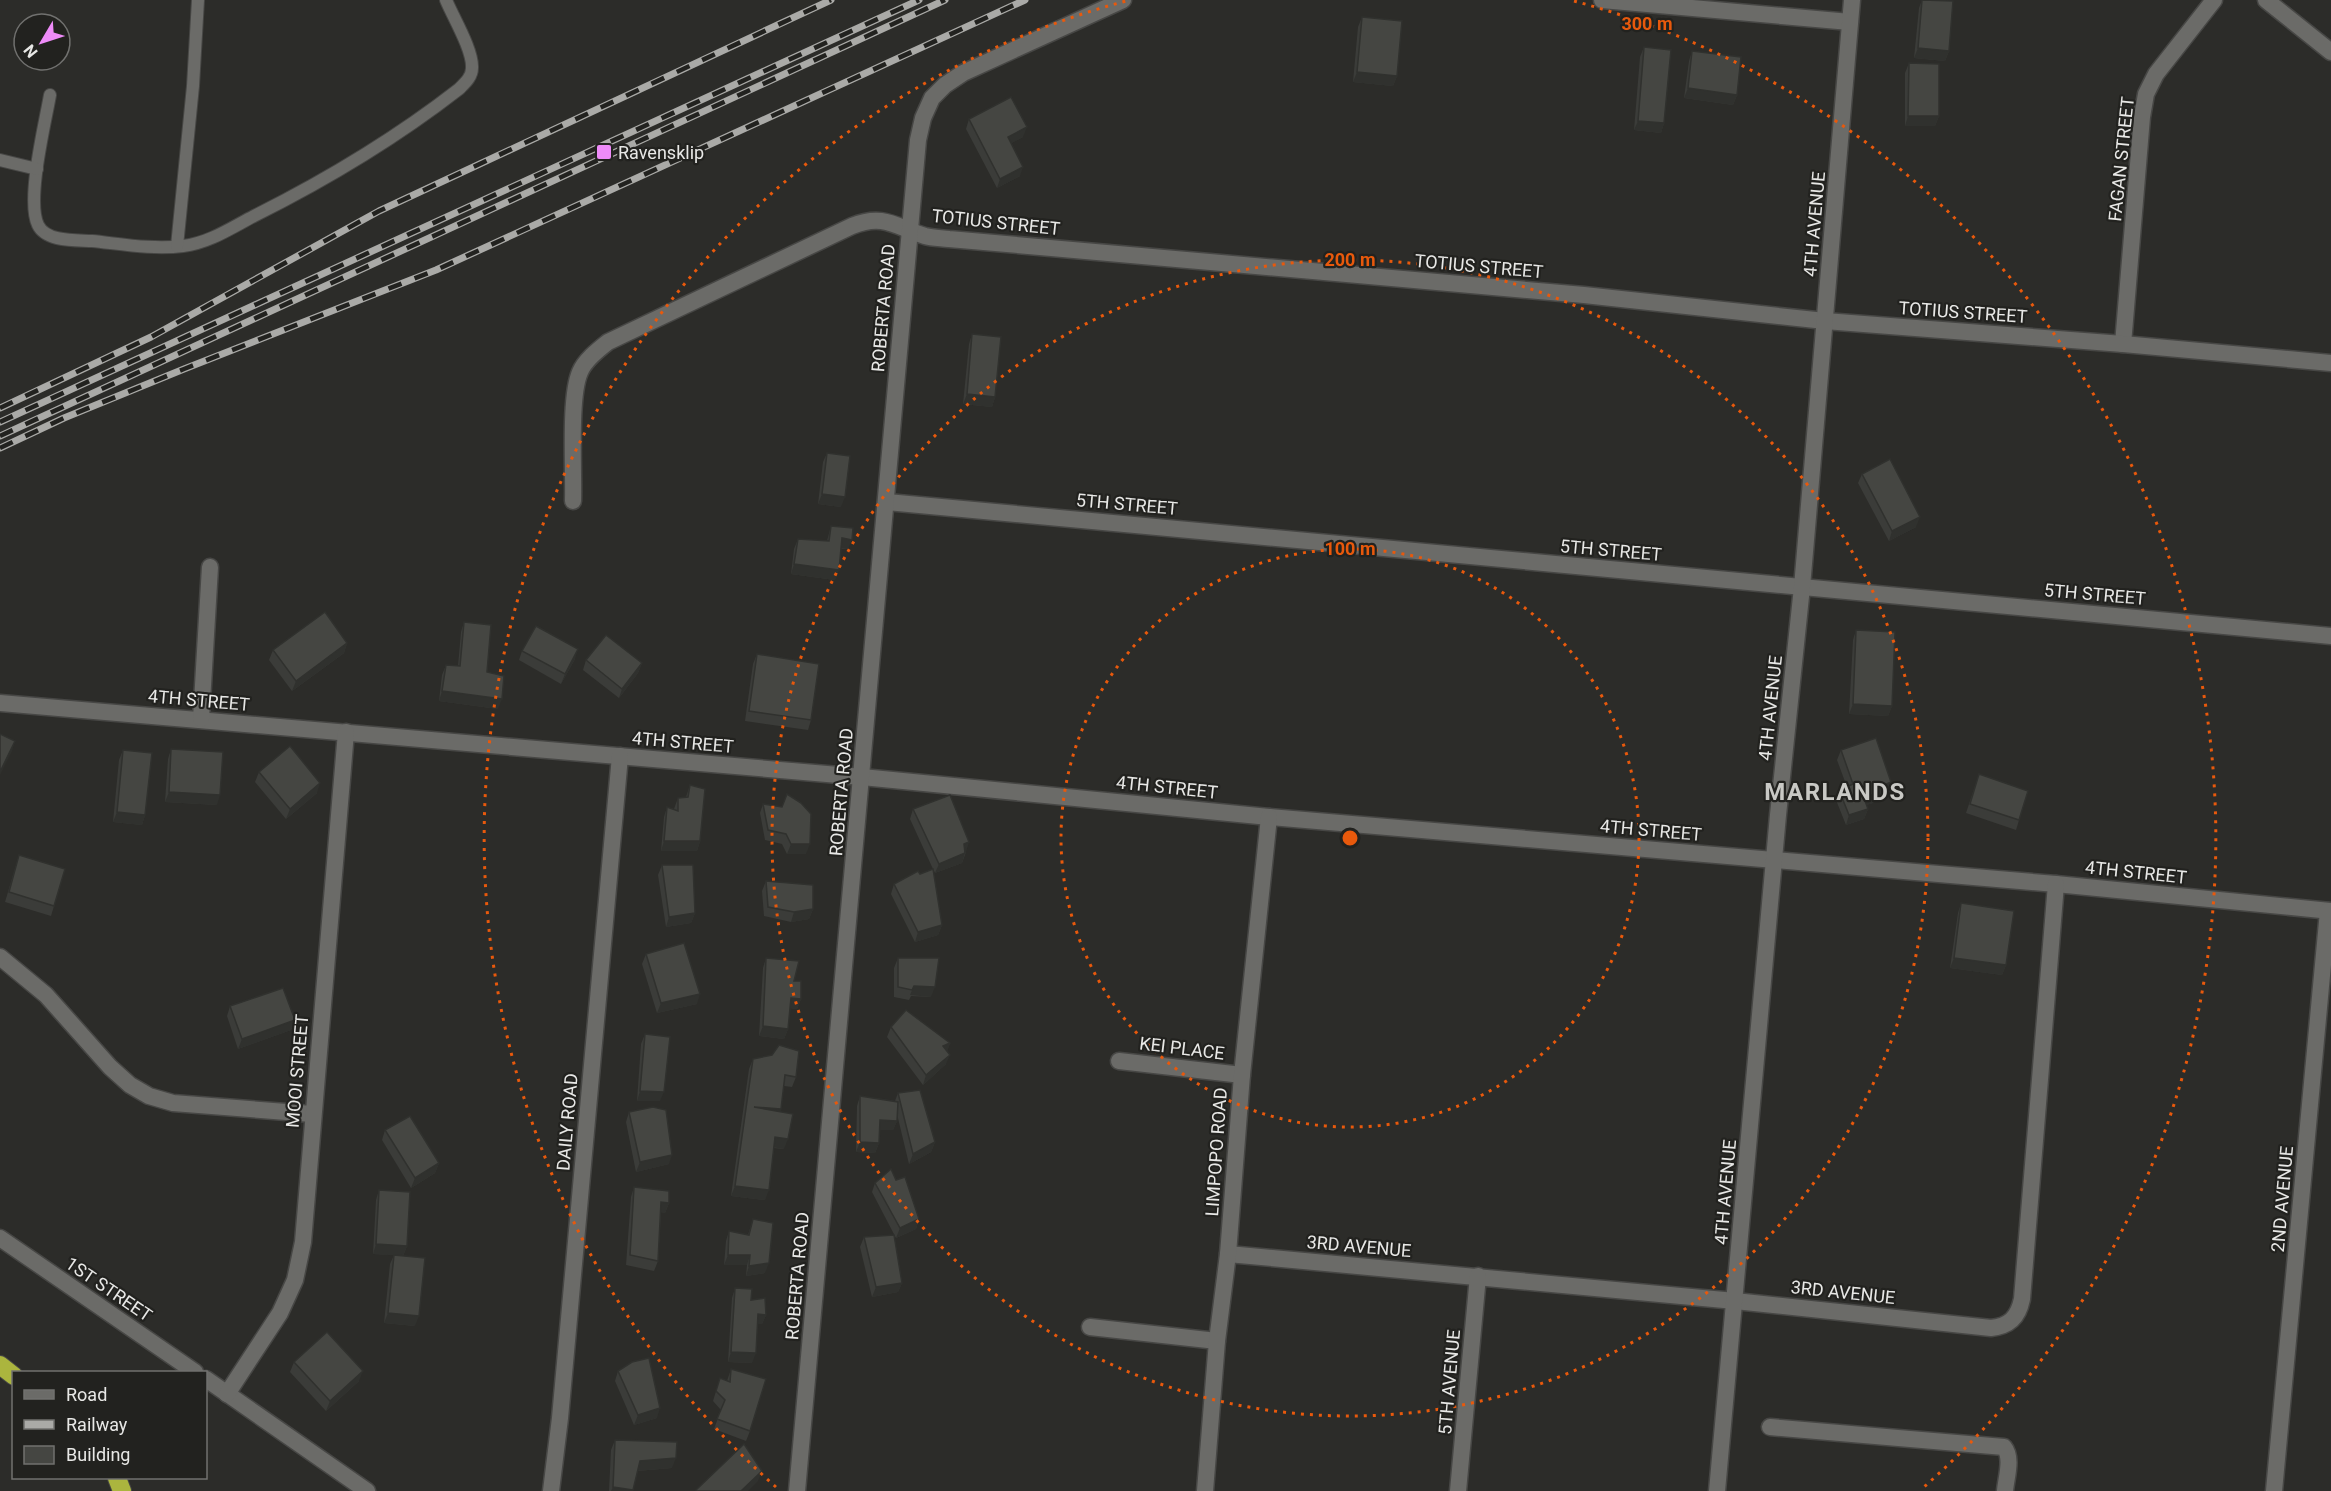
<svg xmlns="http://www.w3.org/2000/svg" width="2331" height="1491" font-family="Roboto,sans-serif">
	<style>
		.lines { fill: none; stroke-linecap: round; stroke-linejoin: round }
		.service-casing { stroke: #474745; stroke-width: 14 }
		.minor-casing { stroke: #474745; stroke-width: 19 }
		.motorway-casing { stroke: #474745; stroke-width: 20 }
		.service { stroke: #6b6b68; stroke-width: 12 }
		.minor { stroke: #6b6b68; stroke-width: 16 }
		.motorway { stroke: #abb53e; stroke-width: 18 }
		.rail-casing { stroke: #aaaaa7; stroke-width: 7 }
		.rail { stroke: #22221f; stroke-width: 4.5; stroke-dasharray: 14; stroke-linecap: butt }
		.wall { fill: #3b3c39 }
		.shaded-wall { fill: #30312e }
		.building { fill: #454642; stroke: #30312e; stroke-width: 1.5 }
		.ring { fill: none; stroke: #e8590c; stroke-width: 3; stroke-dasharray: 3 6 }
		.poi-dot { fill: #ee8bf8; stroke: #22221f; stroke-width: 2 }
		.labels { text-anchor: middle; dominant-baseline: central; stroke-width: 4.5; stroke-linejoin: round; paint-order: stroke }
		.poi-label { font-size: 18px; fill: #e8e8e6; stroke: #22221f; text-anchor: start }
		.street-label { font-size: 18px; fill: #e8e8e6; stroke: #22221f }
		.district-label { font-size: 24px; font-weight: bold; letter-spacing: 1.5px; fill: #c9c9c5; stroke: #22221f }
		.centre { fill: #e8590c; stroke: #22221f; stroke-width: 3 }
		.ring-label { font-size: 18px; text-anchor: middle; font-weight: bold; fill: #e8590c; stroke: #22221f; stroke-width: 4.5; stroke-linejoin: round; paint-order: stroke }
	</style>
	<rect width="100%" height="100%" fill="#2c2c29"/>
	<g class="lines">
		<g class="service-casing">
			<g id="service">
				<path d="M50,95C45,124 26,200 38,225C46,242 76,240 92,241C121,244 154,250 183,246C209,243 231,228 254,216C326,180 396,138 459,89C465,83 472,77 472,68C473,50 453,17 446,0"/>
				<polyline points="0,160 37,169"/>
				<polyline points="177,246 193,86 198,0"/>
			</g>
		</g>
		<g class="minor-casing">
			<g id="minor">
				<polyline points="1602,0 1850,22"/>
				<polyline points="2266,0 2331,52"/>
				<polyline points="2123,344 2142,117 2146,94 2156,74 2214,0"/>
				<path d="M573,501C574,470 569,397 580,372C585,360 598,350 608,342L852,226C884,213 896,227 925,236C932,238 941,238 949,239L1584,295L1825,321L2123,344L2331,363"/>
				<polyline points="887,502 2331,636"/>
				<polyline points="0,703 862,777 1269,817 2056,884 2331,911"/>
				<polyline points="201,719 210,567"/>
				<polyline points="0,957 46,995 110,1067 130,1085 149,1096 173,1103 312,1114"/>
				<polyline points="1119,1061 1242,1075"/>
				<polyline points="0,1238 195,1372"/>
				<path d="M1228,1254L1735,1301L1991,1328C2009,1326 2018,1318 2022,1299L2056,884"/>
				<polyline points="1090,1327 1217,1341"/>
				<polyline points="206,1379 367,1491"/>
				<polyline points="227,1394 280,1313 295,1280 303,1242 346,732"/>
				<path d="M1770,1427L2004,1447C2013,1458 2006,1478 2005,1491"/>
				<polyline points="551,1491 560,1418 620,756"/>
				<polyline points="797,1491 918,140 923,118 932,98 945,85 963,73 1123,0"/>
				<polyline points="1205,1491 1217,1341 1228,1254 1242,1075 1269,817"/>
				<polyline points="1458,1491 1478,1276"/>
				<polyline points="1717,1491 1778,815 1802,587 1852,0"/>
				<polyline points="2274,1491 2328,911"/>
			</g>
		</g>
		<g class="motorway-casing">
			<g id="motorway">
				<polyline points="0,1365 14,1376"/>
				<polyline points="117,1478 122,1491"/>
			</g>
		</g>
		<use href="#service" class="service"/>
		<use href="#minor" class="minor"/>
		<use href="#motorway" class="motorway"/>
		<g class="rail-casing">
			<g id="rail">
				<polyline points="0,408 151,337 379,211 831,0"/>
				<polyline points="0,422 919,0"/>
				<polyline points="0,436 945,0"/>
				<polyline points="0,448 64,418 184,369 436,270 1025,0"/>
			</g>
		</g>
		<use href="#rail" class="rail"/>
	</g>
	<g class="wall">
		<polygon points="1922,0 1949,51 1945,61 1914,58 1919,8"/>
		<polygon points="1362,17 1397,76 1393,86 1353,82 1358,27"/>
		<polygon points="1644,47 1664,123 1661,133 1634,130 1640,57"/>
		<polygon points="1692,51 1737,95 1733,105 1684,98 1689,61"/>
		<polygon points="1909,63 1939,116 1935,126 1905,126 1905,73"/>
		<polygon points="969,119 1023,137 1011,143 1020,176 997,188 966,129"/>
		<polygon points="972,334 995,397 992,407 963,404 969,344"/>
		<polygon points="827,453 841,507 818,504 823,462"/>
		<polygon points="1862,474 1916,527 1889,541 1858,483"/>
		<polygon points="831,526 848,549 841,549 835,580 791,574 794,549 798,539 827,541"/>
		<polygon points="464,622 487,672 498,709 439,701 442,675 446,665 458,666 461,632"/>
		<polygon points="1856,630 1892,706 1888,716 1849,714 1853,640"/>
		<polygon points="347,643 344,653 292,691 269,660 273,650"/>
		<polygon points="522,651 575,659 561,684 519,660"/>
		<polygon points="757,654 811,720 808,730 745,721 753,664"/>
		<polygon points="586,660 642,663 638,673 619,698 583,670"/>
		<polygon points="171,749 217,805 165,802 168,759"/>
		<polygon points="123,750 145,815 142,825 113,822 119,760"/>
		<polygon points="1841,750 1887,791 1875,797 1873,803 1866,805 1868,809 1864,819 1846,825 1836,800 1839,790 1847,787 1837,760"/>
		<polygon points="259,772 317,793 286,819 255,782"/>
		<polygon points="1979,774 2028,791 2016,830 1966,813"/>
		<polygon points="690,785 700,841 697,851 661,851 664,817 667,807 674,809 678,798 686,797"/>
		<polygon points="763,804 806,854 787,854 782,844 765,840 760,813"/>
		<polygon points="913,809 966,852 962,863 935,873 933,869 942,925 938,935 915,942 891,894 894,884 933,869 910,819"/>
		<polygon points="19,855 54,906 51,916 5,902"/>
		<polygon points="662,865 695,913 691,923 666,927 658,875"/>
		<polygon points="766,881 813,909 809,919 791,922 764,916 762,891"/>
		<polygon points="1961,903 2006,965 2002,975 1950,968 1958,913"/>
		<polygon points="646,954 697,1004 657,1013 642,964"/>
		<polygon points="766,958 794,981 801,999 797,1009 790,1008 788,1029 784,1039 759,1036 763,968"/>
		<polygon points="898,958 931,997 911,996 909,1000 894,997 894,968"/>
		<polygon points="230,1006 295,1020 291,1030 238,1049 227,1016"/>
		<polygon points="891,1027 950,1043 947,1051 946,1064 923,1085 887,1037"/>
		<polygon points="645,1034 660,1101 637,1101 641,1044"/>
		<polygon points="753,1059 796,1077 792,1087 784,1086 780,1112 784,1149 774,1148 765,1200 731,1196 749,1069"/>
		<polygon points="898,1093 935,1142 931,1152 909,1164 897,1114 897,1121 893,1130 879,1130 879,1143 875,1153 856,1152 857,1106 860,1096 895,1101"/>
		<polygon points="629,1112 669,1164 636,1172 626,1122"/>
		<polygon points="385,1130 439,1163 435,1173 411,1188 382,1140"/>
		<polygon points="896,1180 919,1219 916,1229 896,1238 872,1192 875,1183"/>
		<polygon points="634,1187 669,1203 665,1213 661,1212 658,1261 654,1271 626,1265 631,1197"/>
		<polygon points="379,1190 407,1246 403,1256 415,1326 384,1323 390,1264 394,1255 373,1254 376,1200"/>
		<polygon points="753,1219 765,1273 746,1276 747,1265 724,1265 726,1241 729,1231 748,1235"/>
		<polygon points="864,1237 902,1283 898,1292 872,1297 860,1247"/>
		<polygon points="735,1288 751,1300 766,1315 762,1324 758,1324 752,1363 728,1362 732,1298"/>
		<polygon points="294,1362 359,1381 326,1411 290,1372"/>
		<polygon points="731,1369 750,1431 746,1441 714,1429 721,1410 713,1401 717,1388 720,1378 727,1381"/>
		<polygon points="618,1371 657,1418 634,1425 615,1381"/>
		<polygon points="615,1440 672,1468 637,1471 633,1491 609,1491 611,1450"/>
	</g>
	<g class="shaded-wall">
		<polygon points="1918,48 1949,51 1945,61 1914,58"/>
		<polygon points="1357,72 1397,76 1393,86 1353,82"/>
		<polygon points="1688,88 1737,95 1733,105 1684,98"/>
		<polygon points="1908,116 1939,116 1935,126 1905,126"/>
		<polygon points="1638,121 1664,123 1661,133 1634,130"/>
		<polygon points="1027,127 1023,137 1004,147 1008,137"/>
		<polygon points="1023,167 1020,176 997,188 1000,179"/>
		<polygon points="967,394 995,397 992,407 963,404"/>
		<polygon points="822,494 845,497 841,507 818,504"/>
		<polygon points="1920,517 1916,527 1889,541 1892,531"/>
		<polygon points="842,538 852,540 848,549 839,548"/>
		<polygon points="794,564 839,570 835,580 791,574"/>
		<polygon points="347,643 344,653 292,691 296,681"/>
		<polygon points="578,649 575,659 561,684 565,674"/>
		<polygon points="642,663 638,673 619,698 622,689"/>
		<polygon points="442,691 502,699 498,709 439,701"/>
		<polygon points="1853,704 1892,706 1888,716 1849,714"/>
		<polygon points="15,741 12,751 0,775 0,772"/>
		<polygon points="1891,782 1887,791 1875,797 1873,803 1860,807 1864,798 1876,789"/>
		<polygon points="320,783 317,793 286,819 290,809"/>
		<polygon points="169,792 220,795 217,805 165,802"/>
		<polygon points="1868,809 1864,819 1846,825 1849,815"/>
		<polygon points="117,812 145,815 142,825 113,822"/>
		<polygon points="664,841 700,841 697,851 661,851"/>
		<polygon points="969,842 966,852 960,854 964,844"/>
		<polygon points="791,844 810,844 806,854 787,854"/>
		<polygon points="965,853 962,863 935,873 939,864"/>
		<polygon points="813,909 809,919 791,922 794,912"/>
		<polygon points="695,913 691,923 666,927 669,917"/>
		<polygon points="942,925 938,935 915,942 918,932"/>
		<polygon points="1954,958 2006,965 2002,975 1950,968"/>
		<polygon points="914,986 935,987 931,997 910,995"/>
		<polygon points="700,994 697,1004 657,1013 661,1003"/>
		<polygon points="791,998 801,999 797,1009 788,1008"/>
		<polygon points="295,1020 291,1030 238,1049 242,1039"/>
		<polygon points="763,1026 788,1029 784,1039 759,1036"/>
		<polygon points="950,1043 947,1053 943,1046"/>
		<polygon points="950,1055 946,1064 923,1085 926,1075"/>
		<polygon points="640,1091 664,1092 660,1101 637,1101"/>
		<polygon points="754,1107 781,1109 778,1119"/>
		<polygon points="880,1120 897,1121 893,1130 876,1130"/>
		<polygon points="775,1137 788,1139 784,1149 772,1147"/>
		<polygon points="860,1142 879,1143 875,1153 856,1152"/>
		<polygon points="935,1142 931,1152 909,1164 913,1154"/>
		<polygon points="672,1155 669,1164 636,1172 640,1162"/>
		<polygon points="439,1163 435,1173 411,1188 415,1178"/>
		<polygon points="735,1186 769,1190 765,1200 731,1196"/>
		<polygon points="661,1202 669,1203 665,1213 658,1212"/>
		<polygon points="919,1219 916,1229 896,1238 900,1228"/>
		<polygon points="376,1244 407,1246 403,1256 373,1254"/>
		<polygon points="728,1255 750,1255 747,1265 724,1265"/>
		<polygon points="769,1263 765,1273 746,1276 749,1266"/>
		<polygon points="902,1283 898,1292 872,1297 876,1287"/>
		<polygon points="388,1313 419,1316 415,1326 384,1323"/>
		<polygon points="758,1314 766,1315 762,1324 755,1324"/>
		<polygon points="731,1352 756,1353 752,1363 728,1362"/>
		<polygon points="363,1371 359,1381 326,1411 330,1401"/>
		<polygon points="660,1408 657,1418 634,1425 638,1415"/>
		<polygon points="676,1458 672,1468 636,1471 640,1461"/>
		<polygon points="762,1471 758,1481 748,1491 741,1491"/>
		<polygon points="613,1487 633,1490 633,1491 611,1491"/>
	</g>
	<g class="building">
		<polygon points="1922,0 1953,1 1949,51 1918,48"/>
		<polygon points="1362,17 1402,21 1397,76 1357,72"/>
		<polygon points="1644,47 1671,50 1664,123 1638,121"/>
		<polygon points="1692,51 1741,57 1737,95 1688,88"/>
		<polygon points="1909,63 1939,64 1939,116 1908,116"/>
		<polygon points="1011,97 1027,127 1008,137 1023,167 1000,179 969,119"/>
		<polygon points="972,334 1001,337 995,397 967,394"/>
		<polygon points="827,453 850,456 845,497 822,494"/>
		<polygon points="1890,459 1920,517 1892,531 1862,474"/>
		<polygon points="831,526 853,528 852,540 842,538 839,570 794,564 798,539 829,541"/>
		<polygon points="325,612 347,643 296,681 273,650"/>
		<polygon points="464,622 491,625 487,672 504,676 502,699 442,691 446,665 460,666"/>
		<polygon points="536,626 578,649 565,674 522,651"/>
		<polygon points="1856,630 1895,632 1892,706 1853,704"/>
		<polygon points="606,635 642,663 622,689 586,660"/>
		<polygon points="757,654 819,664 811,720 749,711"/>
		<polygon points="0,734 15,741 0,772"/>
		<polygon points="1876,738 1891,782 1876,789 1877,793 1864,798 1868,809 1849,815 1839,790 1853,784 1841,750"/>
		<polygon points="290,746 320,783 290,809 259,772"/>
		<polygon points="171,749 223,752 220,795 169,792"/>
		<polygon points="123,750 152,753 145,815 117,812"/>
		<polygon points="1979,774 2028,791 2019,820 1970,804"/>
		<polygon points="690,785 705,789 700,841 664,841 667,807 678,811 678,798 688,797"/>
		<polygon points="787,794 801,803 811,814 810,844 791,844 786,834 768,830 763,804 782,807"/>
		<polygon points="950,795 969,842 964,844 965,853 939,864 913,809"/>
		<polygon points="19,855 65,869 54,906 9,892"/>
		<polygon points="662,865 693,865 695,913 669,917"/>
		<polygon points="933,869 942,925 918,932 894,884 918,871 920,874"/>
		<polygon points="766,881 813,885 813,909 794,912 768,907"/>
		<polygon points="1961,903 2014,911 2006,965 1954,958"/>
		<polygon points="684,943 700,994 661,1003 646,954"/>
		<polygon points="766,958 799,961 794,981 801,981 801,999 791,998 788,1029 763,1026"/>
		<polygon points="898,958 939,958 935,987 914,986 912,990 898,987"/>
		<polygon points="283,988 295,1020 242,1039 230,1006"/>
		<polygon points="906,1010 950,1043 943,1046 950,1055 926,1075 891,1027"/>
		<polygon points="645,1034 670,1037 664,1092 640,1091"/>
		<polygon points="779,1045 799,1051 796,1077 785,1075 781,1109 754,1107 793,1114 788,1139 775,1137 769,1190 735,1186 753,1059 772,1055"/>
		<polygon points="920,1090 935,1142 913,1154 898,1093"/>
		<polygon points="860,1096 898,1102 897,1121 880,1120 879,1143 860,1142"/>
		<polygon points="653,1107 666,1110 672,1155 640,1162 629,1112"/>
		<polygon points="410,1116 439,1163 415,1178 385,1130"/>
		<polygon points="891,1169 896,1180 905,1177 919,1219 900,1228 875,1183"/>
		<polygon points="634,1187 669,1191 669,1203 661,1202 658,1261 630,1255"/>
		<polygon points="379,1190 410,1192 407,1246 376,1244"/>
		<polygon points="753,1219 773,1223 769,1263 749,1266 750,1255 728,1255 729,1231 749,1235"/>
		<polygon points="894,1235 902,1283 876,1287 864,1237"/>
		<polygon points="394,1255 425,1258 419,1316 388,1313"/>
		<polygon points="735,1288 752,1289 751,1300 765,1298 766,1315 758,1314 756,1353 731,1352"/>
		<polygon points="327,1332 363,1371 330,1401 294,1362"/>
		<polygon points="649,1358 660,1408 638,1415 618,1371 632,1362"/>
		<polygon points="731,1369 766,1379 750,1431 717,1419 725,1400 716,1391 720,1378 730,1382"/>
		<polygon points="615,1440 677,1442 676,1458 640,1461 633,1490 613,1487"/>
		<polygon points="744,1444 762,1471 741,1491 697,1491 696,1490"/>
	</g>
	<g class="ring">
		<circle cx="1350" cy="838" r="289"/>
		<circle cx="1350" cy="838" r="578"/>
		<path d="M776 1487A867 867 0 0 1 1126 1M1574 1A867 867 0 0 1 1924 1487"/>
	</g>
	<rect class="poi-dot" x="596" y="144" width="16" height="16" rx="3"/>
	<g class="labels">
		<g class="poi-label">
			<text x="618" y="152">Ravensklip</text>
		</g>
		<g class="street-label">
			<text transform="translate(2121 159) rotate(-84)">FAGAN STREET</text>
			<text transform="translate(996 222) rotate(6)">TOTIUS STREET</text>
			<text transform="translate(1814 224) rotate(-85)">4TH AVENUE</text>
			<text transform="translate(1479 266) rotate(5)">TOTIUS STREET</text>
			<text transform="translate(883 308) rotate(-85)">ROBERTA ROAD</text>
			<text transform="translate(1963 312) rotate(4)">TOTIUS STREET</text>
			<text transform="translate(1127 504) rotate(5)">5TH STREET</text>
			<text transform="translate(1611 550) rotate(5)">5TH STREET</text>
			<text transform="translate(2095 594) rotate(5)">5TH STREET</text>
			<text transform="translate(199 700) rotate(5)">4TH STREET</text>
			<text transform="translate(1770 708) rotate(-84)">4TH AVENUE</text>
			<text transform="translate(683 742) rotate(5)">4TH STREET</text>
			<text transform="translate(1167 787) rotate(6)">4TH STREET</text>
			<text transform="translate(841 792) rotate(-85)">ROBERTA ROAD</text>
			<text transform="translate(1651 830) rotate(5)">4TH STREET</text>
			<text transform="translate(2136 872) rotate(6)">4TH STREET</text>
			<text transform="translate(1182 1048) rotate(7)">KEI PLACE</text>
			<text transform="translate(297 1071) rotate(-85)">MOOI STREET</text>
			<text transform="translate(567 1122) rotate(-85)">DAILY ROAD</text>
			<text transform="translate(1216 1152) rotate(-86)">LIMPOPO ROAD</text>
			<text transform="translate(1725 1192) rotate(-85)">4TH AVENUE</text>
			<text transform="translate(2282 1199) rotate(-85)">2ND AVENUE</text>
			<text transform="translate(1359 1246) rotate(5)">3RD AVENUE</text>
			<text transform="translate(797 1276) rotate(-85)">ROBERTA ROAD</text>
			<text transform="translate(109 1289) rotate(34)">1ST STREET</text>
			<text transform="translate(1843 1292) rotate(6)">3RD AVENUE</text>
			<text transform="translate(1449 1382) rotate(-85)">5TH AVENUE</text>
		</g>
		<g class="district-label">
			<text x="1835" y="792">MARLANDS</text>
		</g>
	</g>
	<circle cx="1350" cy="838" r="9" class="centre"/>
	<g class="ring-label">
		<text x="1647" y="30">300 m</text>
		<text x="1350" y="266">200 m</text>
		<text x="1350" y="555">100 m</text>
	</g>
	<rect x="12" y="1371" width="195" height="108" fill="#22221f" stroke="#71716f" stroke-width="1.5"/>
	<rect x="24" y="1390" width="30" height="9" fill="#6b6b68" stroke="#71716f" stroke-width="1.5"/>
	<text x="66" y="1401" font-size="18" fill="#e8e8e6">Road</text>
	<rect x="24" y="1420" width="30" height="9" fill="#aaaaa7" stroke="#71716f" stroke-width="1.5"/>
	<text x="66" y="1431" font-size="18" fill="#e8e8e6">Railway</text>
	<rect x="24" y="1446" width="30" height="18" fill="#454642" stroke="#71716f" stroke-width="1.5"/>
	<text x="66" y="1461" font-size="18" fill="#e8e8e6">Building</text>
	<g transform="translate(42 42) rotate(231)"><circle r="28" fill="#22221f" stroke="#71716f" stroke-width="1.5"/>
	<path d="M0-4.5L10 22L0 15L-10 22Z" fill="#ee8bf8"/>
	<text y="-9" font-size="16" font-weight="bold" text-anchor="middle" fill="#e8e8e6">N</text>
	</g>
</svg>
